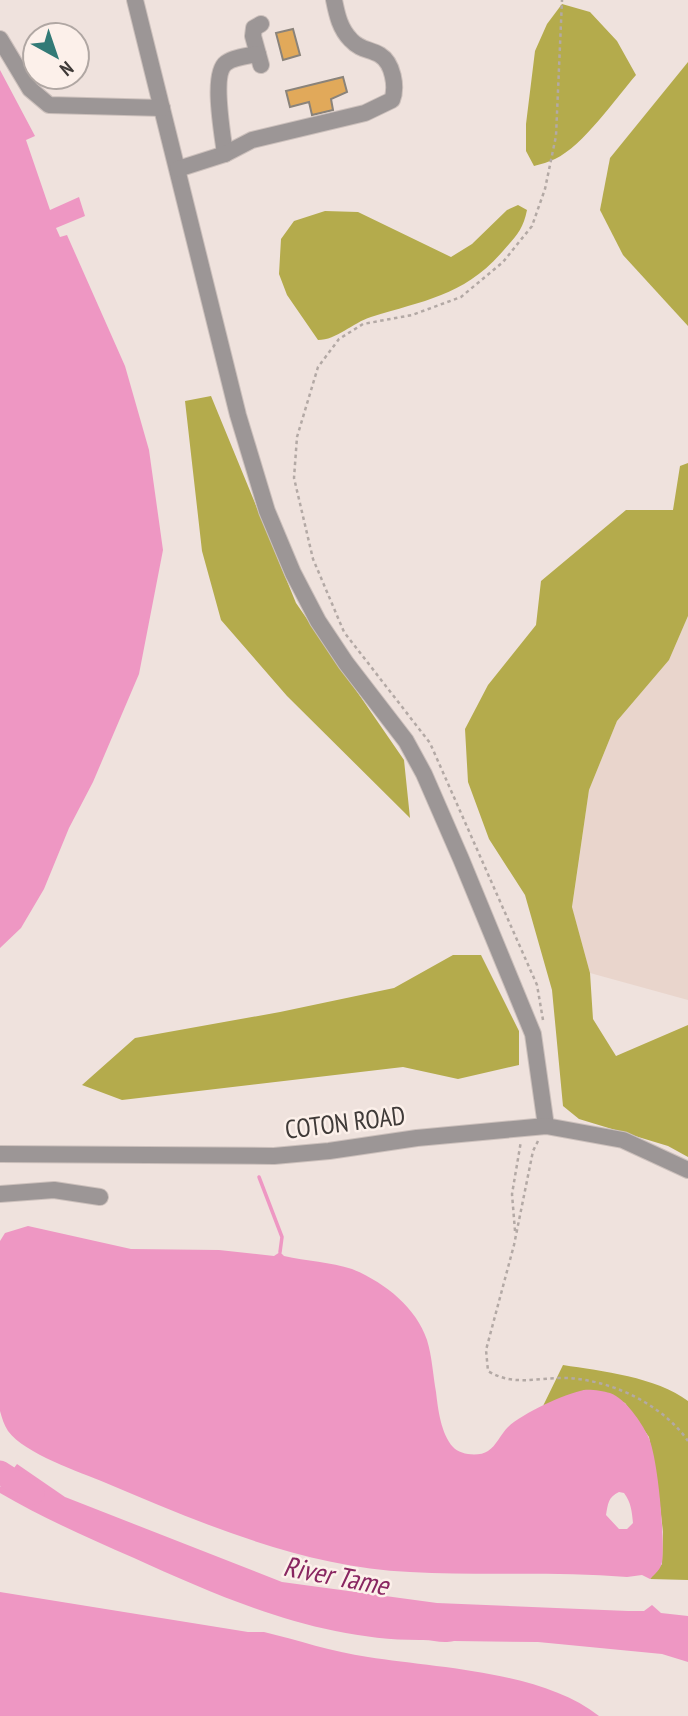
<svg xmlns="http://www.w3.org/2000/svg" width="688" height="1716" font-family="'PT Sans Narrow',sans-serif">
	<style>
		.built { fill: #e9d5cc }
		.forest { fill: #b4ab4c }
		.water { fill: #ee97c3; fill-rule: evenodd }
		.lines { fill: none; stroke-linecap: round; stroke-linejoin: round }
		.stream { stroke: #ee97c3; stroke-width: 3.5 }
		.river { stroke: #ee97c3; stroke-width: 23 }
		.building { fill: #e1a95a; stroke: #8a837a; stroke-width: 2 }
		.minor-casing { stroke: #ccc0bc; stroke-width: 18 }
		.path { stroke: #b3a9a5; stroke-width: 2.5; stroke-dasharray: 3.5 3.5; stroke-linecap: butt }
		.minor { stroke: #9c9696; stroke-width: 16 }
		.labels { text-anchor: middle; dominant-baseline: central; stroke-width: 5; stroke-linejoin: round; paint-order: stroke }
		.street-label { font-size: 26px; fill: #3f3a38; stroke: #fcf0ea }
		.water-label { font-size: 28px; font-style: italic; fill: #892661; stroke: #fcf0ea }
	</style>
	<rect width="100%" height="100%" fill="#efe2dd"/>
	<polygon class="built" points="688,616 688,1000 590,973 572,908 589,790 617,721 669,660"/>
	<g class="forest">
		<path d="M562,4L590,12L617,41L636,75C616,98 583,146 555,159C549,162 541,164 534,166L526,151V124L535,51L547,24Z"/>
		<polygon points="688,62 688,326 623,255 600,210 610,158"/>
		<path d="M518,205L527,210C523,230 516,236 503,251C464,296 425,300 371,317C352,323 337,340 318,340L287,295L279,274L281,239L294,221L325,211L358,212L451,257L472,244L507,210Z"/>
		<polygon points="211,396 296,603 404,760 410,818 287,696 221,620 202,551 185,401"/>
		<polygon points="688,463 688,616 669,660 617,721 589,790 572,907 590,973 593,1019 616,1056 688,1025 688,1157 668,1146 579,1119 563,1106 552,990 525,895 489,839 468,782 465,729 488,685 536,625 541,581 626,510 673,510 680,466"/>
		<polygon points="453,955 481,955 519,1031 519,1065 458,1079 403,1067 122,1100 82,1085 135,1038 280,1012 394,988"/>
		<path d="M563,1365C602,1371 656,1377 688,1401V1580L650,1579L662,1564L663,1532L657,1480L649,1437L625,1403L585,1390L543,1406Z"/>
	</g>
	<g class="water">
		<polygon points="0,70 35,136 26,140 50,210 79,197 85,216 56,228 60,237 67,235 125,366 149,450 163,550 139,674 93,782 69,828 44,889 21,928 0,948"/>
		<path d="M28,1226L131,1249L219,1250L274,1256L280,1252L284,1256C306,1261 331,1262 352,1269C384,1282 416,1307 427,1340C432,1356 433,1375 436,1392C438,1409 441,1434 453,1447C460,1455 479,1457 488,1451C496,1446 501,1434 508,1427C523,1413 564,1394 584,1390C590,1389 603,1391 610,1393C626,1399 641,1422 648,1436C658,1456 665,1540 662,1562C661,1569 655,1574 650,1579L642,1575L627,1577C555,1571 482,1576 410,1572C303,1567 203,1524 106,1483C80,1472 25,1454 8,1431C4,1425 2,1418 0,1411V1241L5,1233ZM619,1492L624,1493C631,1502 632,1512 633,1523L627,1529H619L606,1515C608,1504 608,1497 619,1492Z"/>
		<path d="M17,1464L65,1497L282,1582L437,1603L628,1611H644L652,1605L661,1613L688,1616V1662L662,1654L538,1642L454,1641C442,1644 434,1640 423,1640C321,1641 224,1599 134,1558C88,1538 43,1518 0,1493V1487Z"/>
		<path d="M0,1592L248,1632H264C298,1640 332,1652 368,1657C438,1668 542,1671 599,1716H0Z"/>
	</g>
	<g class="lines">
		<polyline class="stream" points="259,1177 282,1237 280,1252"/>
		<polyline class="river" points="0,1472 33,1493"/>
	</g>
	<g class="building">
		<polygon points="293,29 300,55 283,60 276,33"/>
		<polygon points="343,77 347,92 331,99 333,110 312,115 309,102 290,107 286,91"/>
	</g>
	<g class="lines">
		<g class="minor-casing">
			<g id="minor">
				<polyline points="135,0 238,415 267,511 293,573 318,621 346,663 406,741 424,774 461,859 533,1034 546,1126"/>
				<polyline points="0,39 30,89 49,105 162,108"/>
				<polyline points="261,65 253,36 254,28 261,24"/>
				<path d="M225,154C223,136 211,74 226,63C234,57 248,56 258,54"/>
				<path d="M178,169L225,154L252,140L365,113L392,100C397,87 393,63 380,55C370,49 360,50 351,40C340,29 337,15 334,0"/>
				<polyline points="0,1154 274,1156 329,1151 417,1138 546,1126 623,1140 688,1170"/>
				<polyline points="0,1194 54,1190 100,1197"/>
			</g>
		</g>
		<g class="path">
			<polyline points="543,1020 537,985 430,743 344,632 313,559 294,478 297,437 318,367 339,339 363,324 412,315 461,297 503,262 532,226 545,189 556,136 562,0"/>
			<path d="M538,1141L533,1151L514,1245L486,1350L488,1371C514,1387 538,1377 567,1378C611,1380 662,1404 688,1441"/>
			<polyline points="515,1231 512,1194 521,1141"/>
		</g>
		<use href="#minor" class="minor"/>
	</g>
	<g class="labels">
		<g class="street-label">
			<text transform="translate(345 1122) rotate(-7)">COTON ROAD</text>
		</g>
		<g class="water-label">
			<text transform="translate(336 1575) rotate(11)">River Tame</text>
		</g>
	</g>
	<g transform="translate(56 56) rotate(140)"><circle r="33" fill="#fcf0ea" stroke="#b0a7a3" stroke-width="2"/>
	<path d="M0-5L12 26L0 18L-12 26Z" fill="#327a76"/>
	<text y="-10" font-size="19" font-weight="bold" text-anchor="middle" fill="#3f3a38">N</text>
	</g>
</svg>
